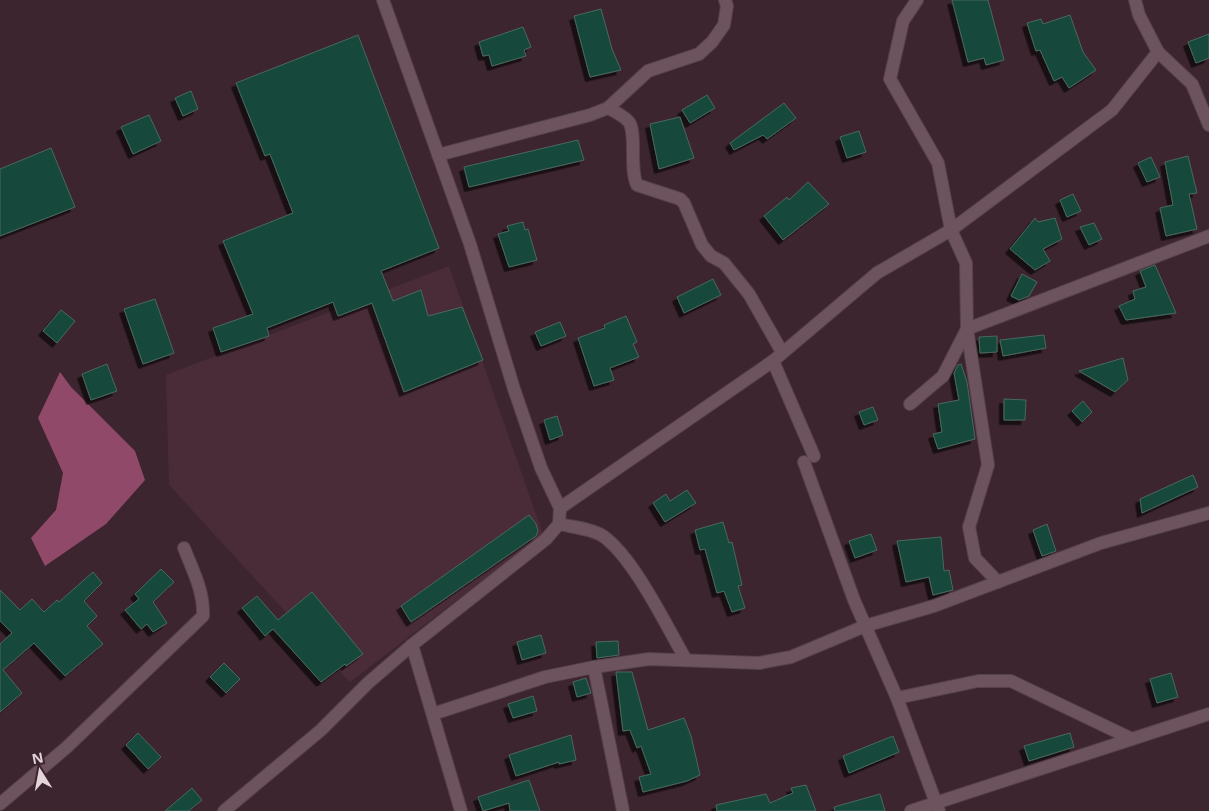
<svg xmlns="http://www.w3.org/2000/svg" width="1209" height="811" font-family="'Open Sans',sans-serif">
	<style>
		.built { fill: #4a2c38 }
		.forest { fill: #91496a }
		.building { fill: #124a3b; stroke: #4b685e; filter: url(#shadow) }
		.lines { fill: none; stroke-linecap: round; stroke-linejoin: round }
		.minor-casing { stroke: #54414a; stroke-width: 14 }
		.minor { stroke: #6d535e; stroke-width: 12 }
	</style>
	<defs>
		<filter id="shadow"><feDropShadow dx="-4.5" dy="4.5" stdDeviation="0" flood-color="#0009"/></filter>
	</defs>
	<rect width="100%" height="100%" fill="#3c252e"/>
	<polygon class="built" points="449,266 543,534 350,682 169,485 166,375"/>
	<polygon class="forest" points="60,372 71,387 135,451 145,480 106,524 45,566 31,538 56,510 63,473 38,418"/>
	<g class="building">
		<polygon points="952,0 988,0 1004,60 986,65 984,58 968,62"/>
		<polygon points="601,9 612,49 621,70 590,77 574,16"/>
		<polygon points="1070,15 1083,52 1096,70 1069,88 1062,77 1054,81 1040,50 1036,51 1027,23 1041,19 1043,24"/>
		<polygon points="523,27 531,47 524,50 526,56 492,66 489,55 483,56 479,42"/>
		<polygon points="1209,34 1209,58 1196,63 1188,42"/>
		<polygon points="358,35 439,248 381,271 393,301 421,290 428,316 462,307 483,360 404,392 372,303 338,316 333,302 267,328 269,336 221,352 213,328 253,314 223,241 293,213 270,154 265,156 236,83"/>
		<polygon points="191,91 198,109 183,116 175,98"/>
		<polygon points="707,95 715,108 690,123 682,110"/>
		<polygon points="784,103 796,118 767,139 763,135 734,150 730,143"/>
		<polygon points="149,115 161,141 133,154 121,127"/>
		<polygon points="680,117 694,158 659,169 650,124"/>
		<polygon points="859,131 866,152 847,158 840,137"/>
		<polygon points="578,140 584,160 469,187 464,167"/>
		<polygon points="51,148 75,207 0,236 0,169"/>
		<polygon points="1188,156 1197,193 1189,194 1197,229 1166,236 1160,208 1173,205 1165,162"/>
		<polygon points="1151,157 1160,177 1147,182 1138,163"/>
		<polygon points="808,182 829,204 783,240 764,216 787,197 789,200"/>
		<polygon points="1073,194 1081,211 1067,217 1060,200"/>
		<polygon points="1035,218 1038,222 1055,218 1062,239 1043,249 1050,261 1035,270 1010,249"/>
		<polygon points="523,222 525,230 528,229 537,260 509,267 498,234 509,231 507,226"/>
		<polygon points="1094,223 1102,239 1089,245 1080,227"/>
		<polygon points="1155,265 1176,313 1126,320 1119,306 1135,299 1133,291 1146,287 1140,271"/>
		<polygon points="1022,274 1037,282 1029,296 1019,300 1011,296"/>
		<polygon points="713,279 721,295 684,313 677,297"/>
		<polygon points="155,299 174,353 143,364 124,309"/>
		<polygon points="61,310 75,321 57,343 43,331"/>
		<polygon points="626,316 637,342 633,344 639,357 610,368 614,380 594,386 578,338 605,328 604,325"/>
		<polygon points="560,322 566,336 541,346 535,332"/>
		<polygon points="1044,335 1046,348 1003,356 1000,340"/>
		<polygon points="997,336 997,352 980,353 979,337"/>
		<polygon points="1123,358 1128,380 1115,392 1079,371"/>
		<polygon points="107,364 117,391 91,400 82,374"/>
		<polygon points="961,364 967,382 975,439 938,449 933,434 942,432 938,404 959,400 954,373 958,365"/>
		<polygon points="1004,399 1026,400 1025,420 1004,420"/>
		<polygon points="1083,401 1092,412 1082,422 1072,411"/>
		<polygon points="873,407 878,420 864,425 859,412"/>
		<polygon points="557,416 563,435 550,440 544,420"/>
		<polygon points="1193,475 1198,487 1142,513 1140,499"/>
		<polygon points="687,490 696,503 665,522 653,503 666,494 670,501"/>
		<polygon points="529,515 536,524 538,531 536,536 411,622 401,606"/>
		<polygon points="723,522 729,543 732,542 742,585 738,586 745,608 732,612 724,591 717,593 705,549 700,550 695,530"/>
		<polygon points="1047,524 1056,551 1042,556 1033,530"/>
		<polygon points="871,534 877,550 855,558 849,541"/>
		<polygon points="941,537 944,571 949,570 953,590 933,595 929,577 906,582 897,541"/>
		<polygon points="161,569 174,582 153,602 167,623 153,632 147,624 141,629 125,610 139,599 135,594"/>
		<polygon points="93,572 102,583 84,601 97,616 87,626 103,644 65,676 34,643 3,670 22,693 0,712 0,644 12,633 0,621 0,590 20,610 32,599 44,612 57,600 59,602"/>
		<polygon points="312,592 363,654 346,666 345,664 321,682 273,629 265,636 242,608 257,596 278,620"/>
		<polygon points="541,635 546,653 522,660 517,642"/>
		<polygon points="618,641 619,655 597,658 596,642"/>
		<polygon points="224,663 240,679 226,693 210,677"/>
		<polygon points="616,672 632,672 648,730 684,718 691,736 700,775 687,781 643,792 639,777 651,774 641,746 637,748 630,730 623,731"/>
		<polygon points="1171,673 1178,697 1157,703 1150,679"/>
		<polygon points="586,678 591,693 577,697 573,682"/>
		<polygon points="533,696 537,711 513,718 508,704"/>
		<polygon points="138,733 161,757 148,769 126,745"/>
		<polygon points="1070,733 1074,747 1029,761 1024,746"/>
		<polygon points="571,735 576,760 559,764 559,762 516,776 509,755"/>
		<polygon points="893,736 899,752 849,773 843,756"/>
		<polygon points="529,780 540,811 510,811 509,803 483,811 478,797"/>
		<polygon points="806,785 816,811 717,811 716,805 766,794 770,803 793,793 791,788"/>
		<polygon points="192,788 202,800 189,811 165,811"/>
		<polygon points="880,794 885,811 835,811 834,807"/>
	</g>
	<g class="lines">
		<g class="minor-casing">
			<g id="minor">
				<polyline points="917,0 903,21 890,79 938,163 951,230 966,263 967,329 1209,236"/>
				<polyline points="1135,0 1139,15 1158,52 1192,84 1209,125"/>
				<path d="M608,108C614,111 624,116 629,122C637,134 629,168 637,185L680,199L684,203L702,245L711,256L724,263L749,294L782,352"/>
				<polyline points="438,155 590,115 608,108 648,71 699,54 712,42 724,25 727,6 725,0"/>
				<polyline points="773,361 814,456"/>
				<polyline points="910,404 943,376 967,329 988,465 969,527 975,558 998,582"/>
				<polyline points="804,462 854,600 897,698 939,811"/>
				<polyline points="560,508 773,361 877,273 951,230 1112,110 1158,52"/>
				<path d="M559,524C572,527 593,529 603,536C634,558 667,627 686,660"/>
				<polyline points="412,645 461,811"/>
				<polyline points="594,667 623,811"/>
				<polyline points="897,698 978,681 1011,681 1132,739 1209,714"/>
				<polyline points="433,714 545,677 594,667 649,659 759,663 791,657 865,626 934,606 1101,543 1209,513"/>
				<path d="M0,804L67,747L203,616C204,591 193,571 184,548"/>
				<polyline points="224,811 321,730 368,683 412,645 546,539 559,524 560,508 541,468 514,389 470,244 383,0"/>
				<polyline points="911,811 1132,739"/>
			</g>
		</g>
		<use href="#minor" class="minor"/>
	</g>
	<g transform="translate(40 771) rotate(349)" stroke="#3c252e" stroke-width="4" paint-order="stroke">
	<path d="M0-4L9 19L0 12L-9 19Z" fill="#e4d4da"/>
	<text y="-8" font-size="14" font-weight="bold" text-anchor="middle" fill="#e4d4da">N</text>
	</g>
</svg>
